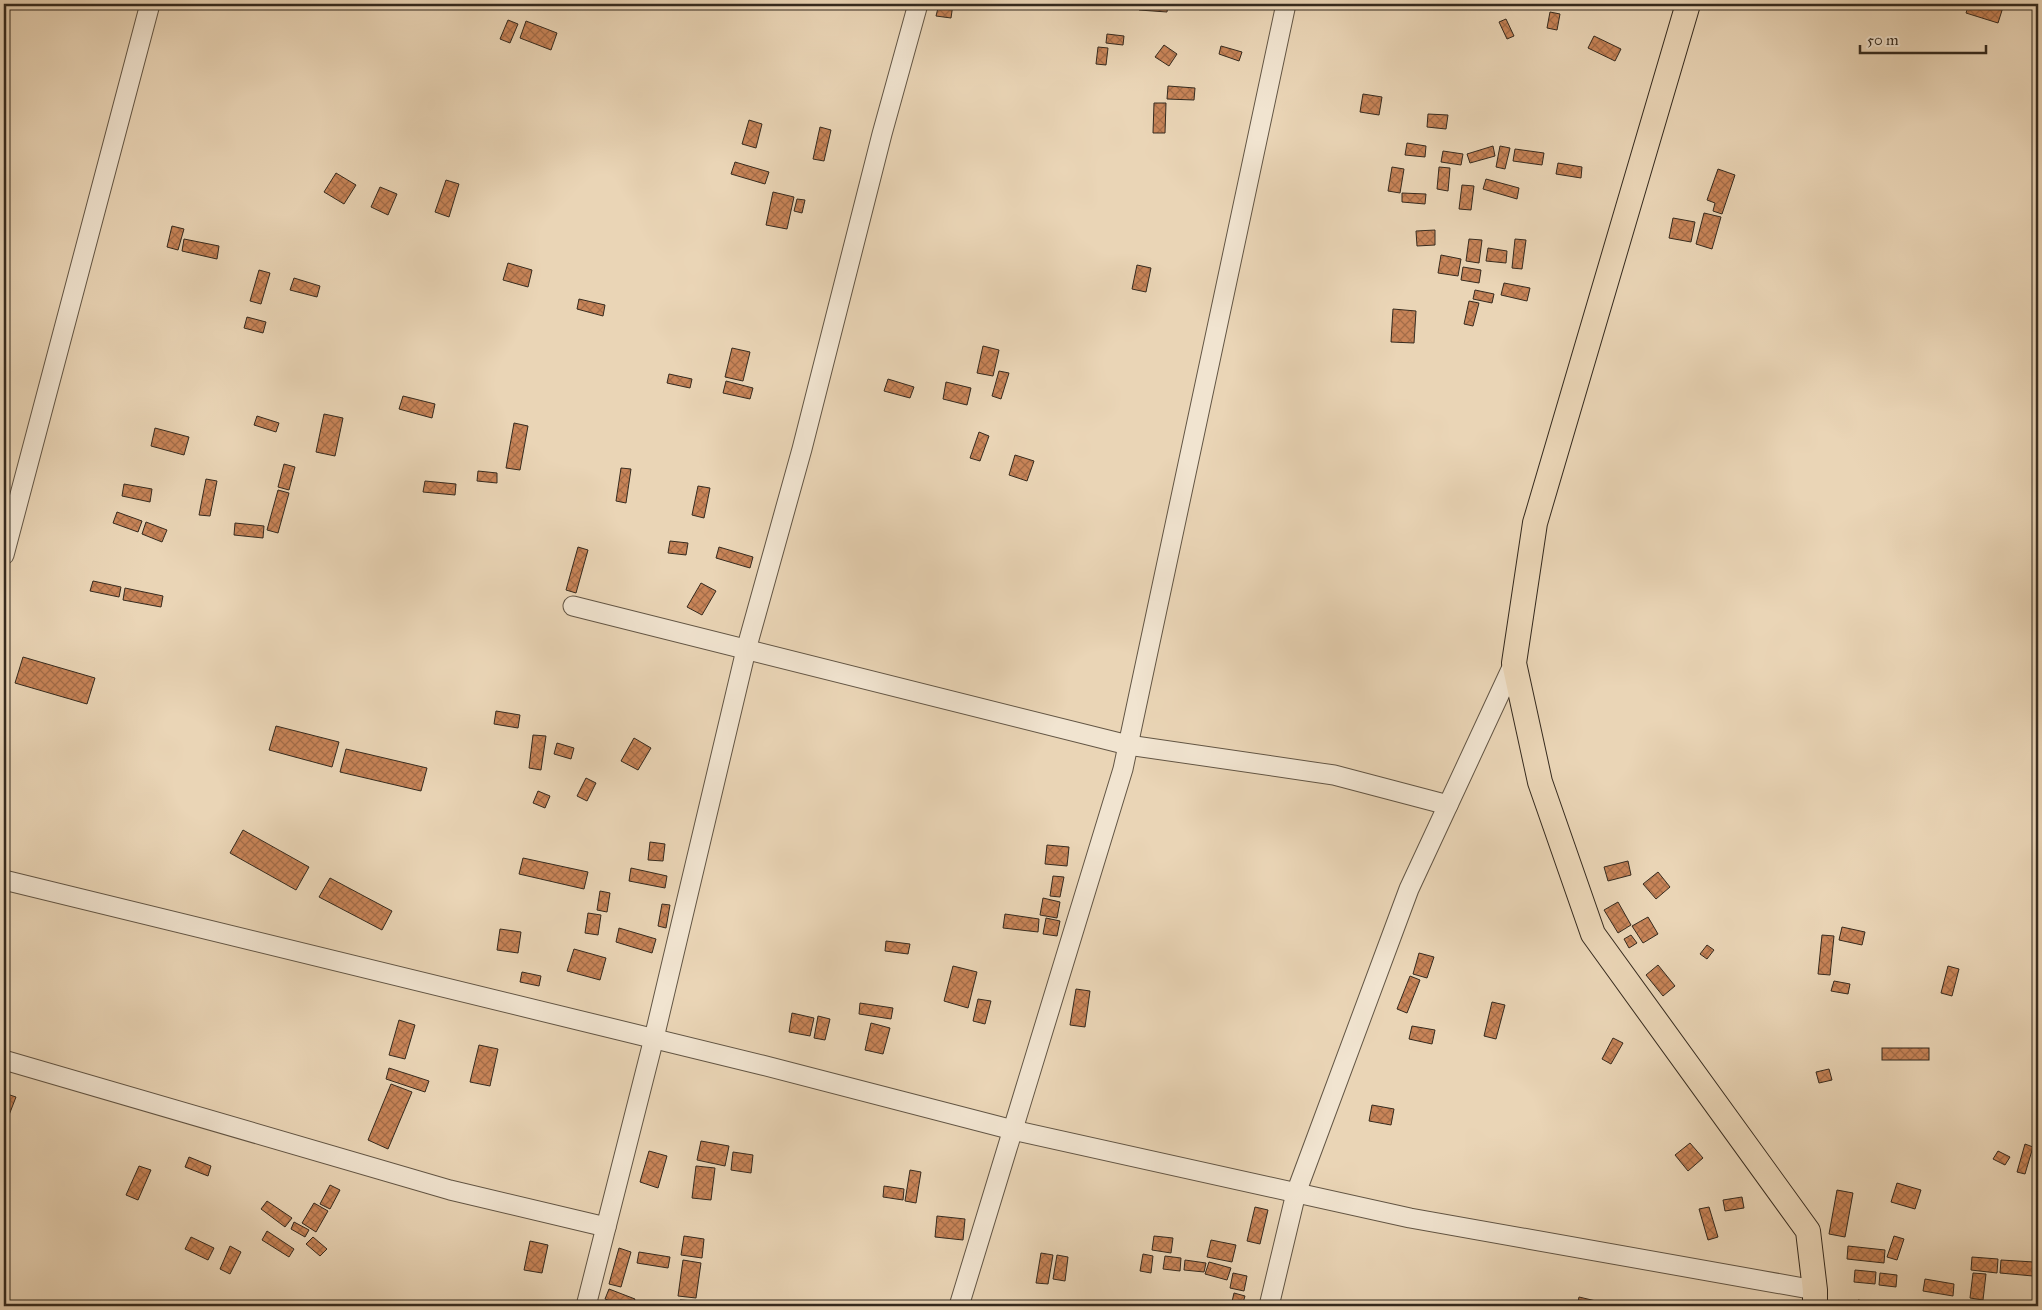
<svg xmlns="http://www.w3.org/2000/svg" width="2042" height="1310" font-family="'IM FELL Great Primer',serif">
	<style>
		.building { fill: url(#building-cross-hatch); stroke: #352a1e }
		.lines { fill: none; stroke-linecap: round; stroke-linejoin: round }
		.minor-casing { stroke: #625544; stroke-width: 21 }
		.major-casing { stroke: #352a1e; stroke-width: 26 }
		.minor { stroke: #f1e4d0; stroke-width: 19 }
		.major { stroke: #ead5b6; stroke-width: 24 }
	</style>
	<defs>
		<pattern id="building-cross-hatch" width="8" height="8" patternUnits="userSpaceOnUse" patternTransform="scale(1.25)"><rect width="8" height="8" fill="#c88458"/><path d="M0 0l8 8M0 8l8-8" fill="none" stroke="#a36c48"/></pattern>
	</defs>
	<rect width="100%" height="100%" fill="#ead5b6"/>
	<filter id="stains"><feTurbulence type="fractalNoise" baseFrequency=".004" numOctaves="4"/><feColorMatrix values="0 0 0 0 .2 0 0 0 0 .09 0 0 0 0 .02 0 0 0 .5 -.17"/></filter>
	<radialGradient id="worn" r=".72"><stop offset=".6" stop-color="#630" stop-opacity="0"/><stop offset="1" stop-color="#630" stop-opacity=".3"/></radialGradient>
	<g class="building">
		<polygon points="939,4 953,4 951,18 936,16"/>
		<polygon points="1139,4 1168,4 1167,12 1139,10"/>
		<polygon points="1969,4 2004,4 1998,23 1966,13"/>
		<polygon points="1550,12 1560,14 1557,30 1547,28"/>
		<polygon points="1506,19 1514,36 1507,39 1499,22"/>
		<polygon points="508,20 518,24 510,43 500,39"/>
		<polygon points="526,21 557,33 551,50 520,38"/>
		<polygon points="1107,34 1124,36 1123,45 1106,43"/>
		<polygon points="1594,36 1621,49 1615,61 1588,48"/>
		<polygon points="1164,45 1177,54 1169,66 1155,57"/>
		<polygon points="1221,46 1242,52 1239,61 1219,54"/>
		<polygon points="1098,47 1108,48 1106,65 1096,64"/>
		<polygon points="1168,86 1195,88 1194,100 1167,99"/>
		<polygon points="1363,94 1382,97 1379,115 1360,112"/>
		<polygon points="1154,103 1166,103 1165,133 1153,133"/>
		<polygon points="1428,114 1448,115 1446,129 1427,127"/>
		<polygon points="749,120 762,124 756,148 742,144"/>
		<polygon points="820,127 831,130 824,161 813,159"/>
		<polygon points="1407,143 1426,146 1425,157 1405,155"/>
		<polygon points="1493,146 1495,156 1470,163 1467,154"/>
		<polygon points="1500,146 1510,148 1505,169 1496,167"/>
		<polygon points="1515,149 1544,153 1542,165 1513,161"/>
		<polygon points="1443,151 1463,154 1461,165 1441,162"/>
		<polygon points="735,162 769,172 765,184 731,174"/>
		<polygon points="1558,163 1582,167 1581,178 1556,174"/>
		<polygon points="1392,167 1404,169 1400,193 1388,191"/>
		<polygon points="1439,167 1450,168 1448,191 1437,189"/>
		<polygon points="1718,169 1735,175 1722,214 1713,211 1715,203 1707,200"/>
		<polygon points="336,173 356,185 344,204 324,192"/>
		<polygon points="1486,179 1519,188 1517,199 1483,189"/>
		<polygon points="446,180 459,184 449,217 435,212"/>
		<polygon points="1462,185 1474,186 1471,210 1459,209"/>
		<polygon points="380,187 397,194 388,215 371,207"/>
		<polygon points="773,192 794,197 787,229 766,225"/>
		<polygon points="1402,193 1426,194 1425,204 1402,202"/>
		<polygon points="797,199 805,200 802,213 794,211"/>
		<polygon points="1704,213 1721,217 1712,249 1696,244"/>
		<polygon points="1673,218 1695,222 1691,242 1669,238"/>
		<polygon points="172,226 184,229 178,250 167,247"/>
		<polygon points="1435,230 1435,245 1417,246 1416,231"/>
		<polygon points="184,239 219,246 217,259 182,251"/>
		<polygon points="1469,239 1482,240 1479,263 1466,261"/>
		<polygon points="1515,239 1526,240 1522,269 1512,268"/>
		<polygon points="1488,248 1507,251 1506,263 1486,261"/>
		<polygon points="1441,255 1461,259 1458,276 1438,273"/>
		<polygon points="508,263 532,270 528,287 503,280"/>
		<polygon points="1137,265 1151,268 1146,292 1132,289"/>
		<polygon points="1463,267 1481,270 1479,283 1461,280"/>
		<polygon points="259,270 270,273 261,304 250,301"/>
		<polygon points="294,278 320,286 317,297 290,290"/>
		<polygon points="1504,283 1530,288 1527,301 1501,295"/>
		<polygon points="1475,290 1494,294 1492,303 1473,299"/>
		<polygon points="579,299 605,305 603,316 577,309"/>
		<polygon points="1469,301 1479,303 1473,326 1464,324"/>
		<polygon points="1393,309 1416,311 1414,343 1391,342"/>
		<polygon points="247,317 266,322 263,333 244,328"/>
		<polygon points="983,346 999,350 993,376 977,373"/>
		<polygon points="732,348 750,352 743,381 725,377"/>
		<polygon points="999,371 1009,373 1001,399 992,396"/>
		<polygon points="669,374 692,379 690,388 667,383"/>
		<polygon points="888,379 914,387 910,398 884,391"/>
		<polygon points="726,381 753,388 750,399 723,393"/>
		<polygon points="946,382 971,388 967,405 943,399"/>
		<polygon points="403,396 435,404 432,418 399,409"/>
		<polygon points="324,414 343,418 335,456 316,452"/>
		<polygon points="257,416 279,423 276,432 254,425"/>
		<polygon points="514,423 528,426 520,470 506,468"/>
		<polygon points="155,428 189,437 184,455 151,446"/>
		<polygon points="979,432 989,436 980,461 970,458"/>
		<polygon points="1015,455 1034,461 1027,481 1009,475"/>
		<polygon points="284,464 295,467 289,490 278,487"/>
		<polygon points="621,468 631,469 626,503 616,501"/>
		<polygon points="478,471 497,473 497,483 477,481"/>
		<polygon points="206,479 217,481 210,516 199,515"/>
		<polygon points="425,481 456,484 455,495 423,492"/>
		<polygon points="124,484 152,489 150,502 122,496"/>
		<polygon points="698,486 710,488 704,518 692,515"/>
		<polygon points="278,490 289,493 278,533 267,530"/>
		<polygon points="117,512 142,521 138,532 113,523"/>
		<polygon points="146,522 167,530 162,542 142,534"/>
		<polygon points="235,523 264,526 263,538 234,535"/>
		<polygon points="670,541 688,543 686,555 668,553"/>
		<polygon points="578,547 588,550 576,593 566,590"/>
		<polygon points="719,547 753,557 750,568 716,558"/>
		<polygon points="93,581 121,587 119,597 90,591"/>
		<polygon points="701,583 716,591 702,615 687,607"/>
		<polygon points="125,588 163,596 161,607 123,600"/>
		<polygon points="23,657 95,678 87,704 15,683"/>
		<polygon points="496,711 520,715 518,728 494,724"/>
		<polygon points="276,726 339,742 332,767 269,750"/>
		<polygon points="533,735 546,736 541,770 529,768"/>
		<polygon points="634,738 651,748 638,770 621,761"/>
		<polygon points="557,743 574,748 571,759 554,754"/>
		<polygon points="346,749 427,768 421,791 340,772"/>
		<polygon points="586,778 596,783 587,801 577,796"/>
		<polygon points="538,791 550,796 545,808 533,803"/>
		<polygon points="243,830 309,867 296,890 230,853"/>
		<polygon points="650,842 665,844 663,861 648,860"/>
		<polygon points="1047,845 1069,847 1067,866 1045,864"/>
		<polygon points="523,858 588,872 584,889 519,874"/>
		<polygon points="1628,861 1631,875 1608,881 1604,867"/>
		<polygon points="631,868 667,876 665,888 629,881"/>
		<polygon points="1658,872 1670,887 1656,899 1643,884"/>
		<polygon points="1053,876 1064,877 1060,897 1050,896"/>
		<polygon points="330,878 392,911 382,930 319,897"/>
		<polygon points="600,891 610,893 607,912 597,910"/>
		<polygon points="1043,898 1060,902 1057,918 1040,915"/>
		<polygon points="1618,902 1631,925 1618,933 1604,910"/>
		<polygon points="662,904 670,905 666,928 658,926"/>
		<polygon points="588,913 601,915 598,935 585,933"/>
		<polygon points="1005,914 1039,919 1038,932 1003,928"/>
		<polygon points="1648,917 1658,934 1643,943 1632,926"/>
		<polygon points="1046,918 1060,921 1057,936 1043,934"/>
		<polygon points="1842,927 1865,932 1862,945 1839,940"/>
		<polygon points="619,928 656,939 652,953 616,942"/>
		<polygon points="500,929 521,932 518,953 497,950"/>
		<polygon points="1631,935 1637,943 1629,948 1624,939"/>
		<polygon points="1822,935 1834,936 1830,975 1818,974"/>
		<polygon points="886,941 910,944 908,954 885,951"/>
		<polygon points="1707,945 1714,950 1707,959 1700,954"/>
		<polygon points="574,949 606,958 600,980 567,971"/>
		<polygon points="1419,953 1434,957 1427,978 1413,974"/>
		<polygon points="1658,965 1675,986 1663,996 1646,975"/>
		<polygon points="953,966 977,972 968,1008 944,1001"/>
		<polygon points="1948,966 1959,969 1952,996 1941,993"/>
		<polygon points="522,972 541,976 539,986 520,982"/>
		<polygon points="1410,976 1420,980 1407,1013 1397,1009"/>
		<polygon points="1834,981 1850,984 1848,994 1831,991"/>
		<polygon points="1076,989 1090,991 1085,1027 1070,1025"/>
		<polygon points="978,999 991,1001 985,1024 973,1021"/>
		<polygon points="1492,1002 1505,1005 1496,1039 1484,1036"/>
		<polygon points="860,1003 893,1008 891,1019 859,1014"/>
		<polygon points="792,1013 814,1018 810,1036 789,1032"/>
		<polygon points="818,1016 830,1019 825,1040 814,1038"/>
		<polygon points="399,1020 415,1025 405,1059 389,1055"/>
		<polygon points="871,1023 890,1028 883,1054 865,1050"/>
		<polygon points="1412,1026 1435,1030 1432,1044 1409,1039"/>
		<polygon points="1613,1038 1623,1043 1611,1064 1602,1059"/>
		<polygon points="479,1045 498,1049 490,1086 470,1082"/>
		<rect x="1882" y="1048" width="47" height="12"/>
		<polygon points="389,1068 429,1081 425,1092 386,1079"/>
		<polygon points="1829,1069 1832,1080 1819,1083 1816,1072"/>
		<polygon points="391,1084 412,1092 388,1149 368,1140"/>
		<polygon points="4,1093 16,1097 4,1128"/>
		<polygon points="1372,1105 1394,1109 1391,1125 1369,1121"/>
		<polygon points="701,1141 729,1146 725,1166 697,1160"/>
		<polygon points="1690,1143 1703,1158 1688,1171 1675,1155"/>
		<polygon points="2025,1144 2033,1147 2025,1174 2017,1172"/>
		<polygon points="649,1151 667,1156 658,1188 640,1182"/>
		<polygon points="1998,1151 2010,1157 2005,1165 1993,1159"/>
		<polygon points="733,1152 753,1155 751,1173 731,1170"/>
		<polygon points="189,1157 211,1166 208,1176 185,1167"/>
		<polygon points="139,1166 151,1170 138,1200 126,1195"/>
		<polygon points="696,1166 715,1168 711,1200 692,1198"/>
		<polygon points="910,1170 921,1172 916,1203 905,1201"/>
		<polygon points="1897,1183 1921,1190 1915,1209 1891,1202"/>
		<polygon points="330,1185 340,1190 330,1209 320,1204"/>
		<polygon points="884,1186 904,1189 903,1200 883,1197"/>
		<polygon points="1837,1190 1853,1193 1845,1237 1829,1234"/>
		<polygon points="1742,1197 1744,1208 1725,1211 1723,1200"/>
		<polygon points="267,1201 292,1218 285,1227 261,1209"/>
		<polygon points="314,1203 328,1211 316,1232 302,1223"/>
		<polygon points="1255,1207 1268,1210 1260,1244 1247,1241"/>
		<polygon points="1709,1207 1718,1237 1708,1240 1699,1209"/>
		<polygon points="937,1216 965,1219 963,1240 935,1237"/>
		<polygon points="294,1222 309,1230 305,1237 291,1229"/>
		<polygon points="267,1231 294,1249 289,1257 262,1240"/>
		<polygon points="684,1236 704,1239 702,1258 681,1255"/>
		<polygon points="1154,1236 1173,1238 1171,1253 1152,1250"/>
		<polygon points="1894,1236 1904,1239 1897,1260 1887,1257"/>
		<polygon points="191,1237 214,1248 208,1260 185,1249"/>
		<polygon points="313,1237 327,1249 320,1256 306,1244"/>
		<polygon points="1211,1240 1236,1245 1232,1262 1207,1257"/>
		<polygon points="530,1241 548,1245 542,1273 524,1270"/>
		<polygon points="230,1246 241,1252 230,1274 220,1269"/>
		<polygon points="1848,1246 1885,1250 1884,1263 1847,1259"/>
		<polygon points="619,1248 631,1252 621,1287 609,1284"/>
		<polygon points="639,1252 670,1257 668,1268 637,1263"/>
		<polygon points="1041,1253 1053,1255 1048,1284 1036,1283"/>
		<polygon points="1143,1254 1153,1256 1151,1273 1140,1271"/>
		<polygon points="1057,1255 1068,1257 1065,1281 1053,1279"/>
		<polygon points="1165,1256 1181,1258 1180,1271 1163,1269"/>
		<polygon points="1972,1257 1998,1259 1997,1273 1971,1270"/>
		<polygon points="683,1260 701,1263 696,1298 678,1296"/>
		<polygon points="1185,1260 1206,1263 1204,1272 1184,1270"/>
		<polygon points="2001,1260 2034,1262 2033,1276 2000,1273"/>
		<polygon points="1209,1262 1231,1268 1227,1280 1205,1274"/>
		<polygon points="1855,1270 1876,1272 1875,1284 1854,1282"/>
		<polygon points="1233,1273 1247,1276 1244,1291 1230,1288"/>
		<polygon points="1880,1273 1897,1275 1896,1287 1879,1285"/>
		<polygon points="1973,1273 1986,1274 1983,1300 1970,1298"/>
		<polygon points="1925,1279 1954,1284 1953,1296 1923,1291"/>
		<polygon points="609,1289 635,1299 632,1306 623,1306 605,1299"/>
		<polygon points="1234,1293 1245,1296 1242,1306 1231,1306"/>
		<polygon points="1579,1297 1596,1301 1595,1306 1577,1306"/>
		<polygon points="680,1300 695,1301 695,1306 680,1306"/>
		<polygon points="1858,1300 1874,1303 1874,1306 1857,1306"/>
	</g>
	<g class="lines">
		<g class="minor-casing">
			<g id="minor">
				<polyline points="4,555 150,4"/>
				<polyline points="573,606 1128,745 1334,775 1448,805"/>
				<polyline points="4,880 762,1065 1013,1130 1410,1218 1815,1290"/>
				<polyline points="4,1060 450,1190 606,1227"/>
				<polyline points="586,1306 654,1038 746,650 802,449 882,134 918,4"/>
				<polyline points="959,1306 1123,769 1286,4"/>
				<polyline points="1269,1306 1296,1193 1409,889 1514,663"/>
			</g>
		</g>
		<g class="major-casing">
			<polyline id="major" points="1688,4 1535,523 1514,663 1540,782 1593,934 1808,1231 1815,1290 1815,1306"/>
		</g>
		<use href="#minor" class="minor"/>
		<use href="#major" class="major"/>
	</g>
	<rect width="2042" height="1310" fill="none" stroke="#ead5b6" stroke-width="20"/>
	<rect x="5" y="5" width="2032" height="1300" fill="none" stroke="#352a1e" stroke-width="2.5"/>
	<rect x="10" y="10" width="2022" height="1290" fill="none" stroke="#352a1e"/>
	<path d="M1860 45v8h126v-8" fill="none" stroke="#352a1e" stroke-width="2.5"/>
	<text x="1867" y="45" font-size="15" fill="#352a1e" stroke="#f1e4d0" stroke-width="4" paint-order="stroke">50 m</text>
	<rect width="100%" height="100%" filter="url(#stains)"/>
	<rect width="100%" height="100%" fill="url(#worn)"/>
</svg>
